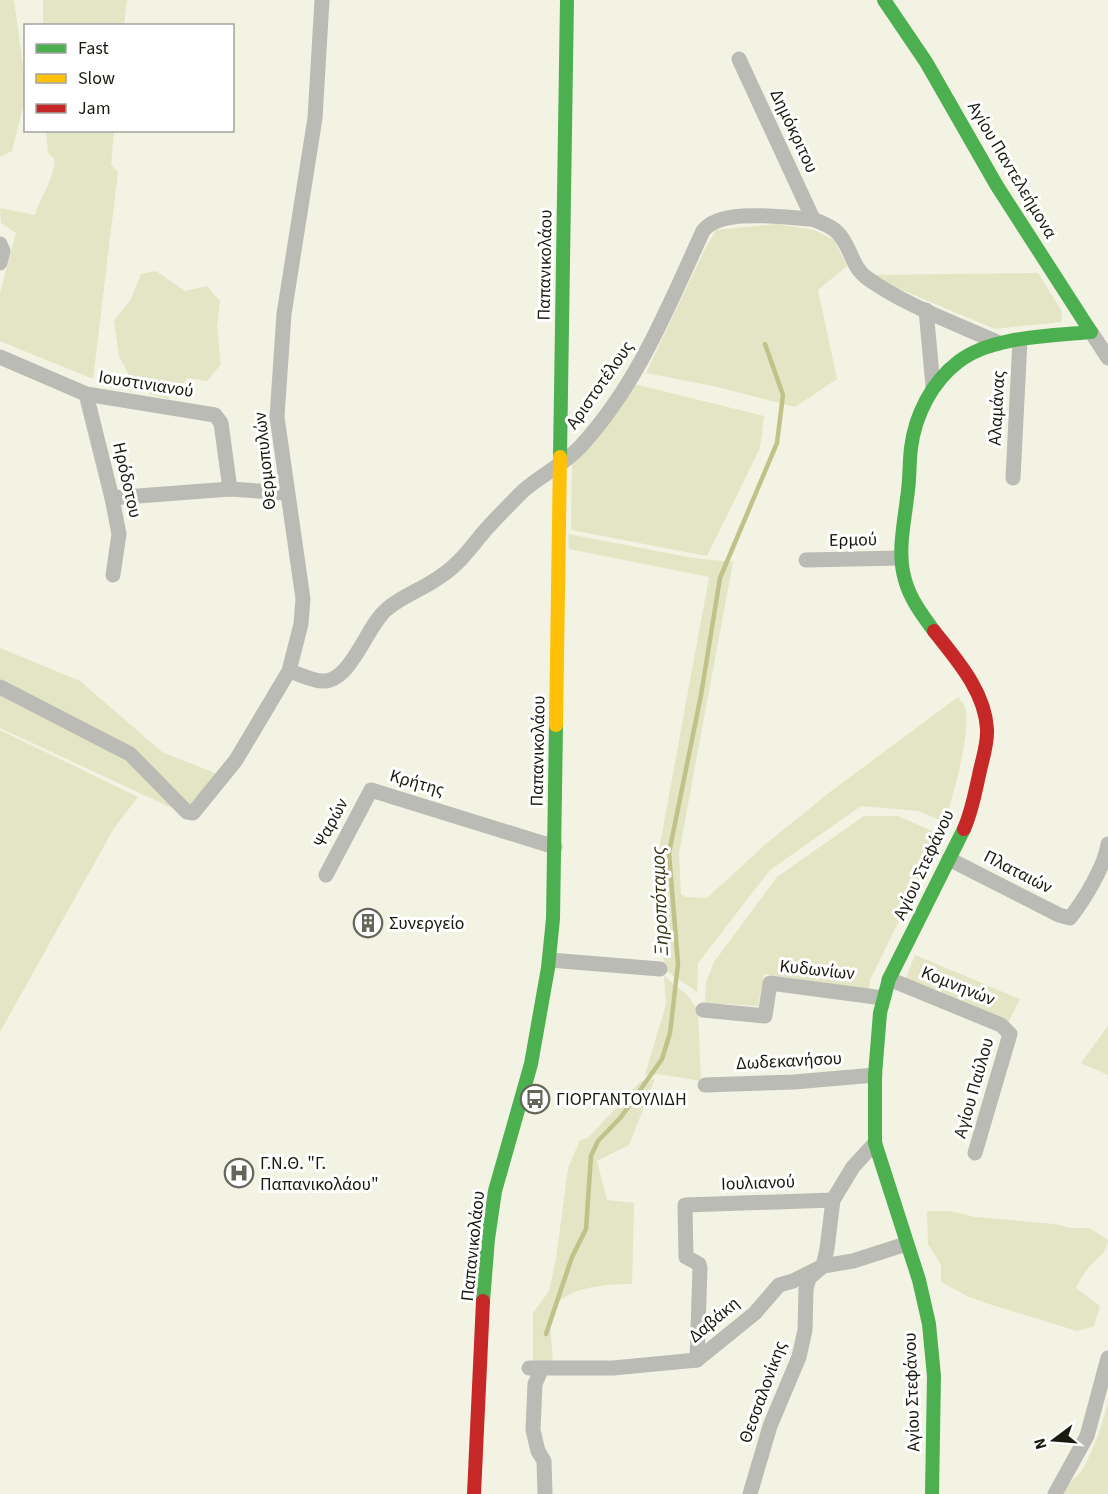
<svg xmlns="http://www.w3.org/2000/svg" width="1108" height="1494" font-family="'Source Sans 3',sans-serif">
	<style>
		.green { fill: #e3e5c4 }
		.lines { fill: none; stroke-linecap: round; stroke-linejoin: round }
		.stream { stroke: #c1c28a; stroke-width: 4.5 }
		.street { stroke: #bbbbb5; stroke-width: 15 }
		.fast { stroke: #4caf50; stroke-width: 14 }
		.slow { stroke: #ffc107; stroke-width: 14 }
		.jam { stroke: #c62828; stroke-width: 14 }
		.labels { text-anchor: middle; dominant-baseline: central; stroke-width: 6; stroke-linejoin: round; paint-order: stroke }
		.street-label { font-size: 18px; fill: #191a0f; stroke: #fff }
		.poi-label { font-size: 18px; fill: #191a0f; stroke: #fff; text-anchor: start }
		.water-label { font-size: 20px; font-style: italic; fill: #343514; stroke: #fff }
	</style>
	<rect width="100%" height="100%" fill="#f2f3e2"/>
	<g class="green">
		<polygon points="0,0 14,0 25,80 26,95 12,151 0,157"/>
		<polygon points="43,0 127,0 124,25 43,25"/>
		<path d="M46,131H114L111,165L118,172L93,379L0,341V293L16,233L1,223L0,208L35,215C40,198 57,173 54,158L48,153Z"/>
		<polygon points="776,224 814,230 834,240 847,266 818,290 837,379 795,407 713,386 646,373 705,249 716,230"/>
		<polygon points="156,271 185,291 207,286 220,301 217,327 221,364 207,381 188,378 168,399 137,390 119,356 114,320 130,301 141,274"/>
		<polygon points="1038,273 1061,310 1062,317 1061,322 995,329 866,275"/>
		<polygon points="634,384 764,416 760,448 707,556 571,530 572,463"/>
		<path d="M568,534L693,558L733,562L679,853L681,894L686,897L707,898L767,843L830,792L958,697C960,700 964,704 965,708C972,731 952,799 945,822L918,811L861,806L770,870L698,963L697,992L664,969L659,850L709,577L569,549Z"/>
		<polygon points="0,648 80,681 162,752 220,775 191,808 134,751 0,683"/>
		<polygon points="0,692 127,758 173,805 172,808 0,728"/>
		<polygon points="0,730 138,797 114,828 0,1032"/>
		<polygon points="864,816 898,816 941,835 870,980 869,990 764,974 758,1006 727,1004 705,1005 706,982 714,962 777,877"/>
		<polygon points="915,955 1020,999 1008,1023 906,978"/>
		<polygon points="664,976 688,996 698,1011 701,1081 658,1074 645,1075 666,1004"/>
		<polygon points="1108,1026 1108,1075 1081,1063"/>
		<path d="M655,1079L629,1145L597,1161L607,1200L634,1203L632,1284C609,1284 558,1286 551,1315C549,1327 553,1354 553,1367L533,1366V1313L549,1291L556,1259L568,1168L580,1140L588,1138L641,1081Z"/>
		<path d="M927,1211H950L975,1217L1054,1224L1071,1228H1089L1108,1240C1108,1252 1093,1262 1086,1271C1082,1276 1079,1282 1076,1288L1100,1306L1094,1326L1077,1331L992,1305L969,1297L941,1282V1265L928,1244Z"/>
		<path d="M1108,1403V1494H1064C1068,1482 1079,1477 1084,1467C1095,1446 1102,1425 1108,1403Z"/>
	</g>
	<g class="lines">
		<polyline class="stream" points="546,1334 572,1257 586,1229 591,1156 598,1141 621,1117 662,1059 670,1033 678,964 669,853 701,695 720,578 777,443 783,395 765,344"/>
		<g class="street">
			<polyline points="739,59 813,219"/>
			<polyline points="0,244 3,251 0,263"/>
			<polyline points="926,310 933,386"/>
			<polyline points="1091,332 1108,358"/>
			<polyline points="0,357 86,394 215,415 221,423 230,489"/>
			<polyline points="86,394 112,498 119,534 113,575"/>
			<polyline points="1013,478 1020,340"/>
			<polyline points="112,498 230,489 287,493"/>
			<polyline points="806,560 901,558"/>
			<path d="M289,671C300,674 312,681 323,681C351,682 367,625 387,609C403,595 424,589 441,576C458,565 470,549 482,534C495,519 509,505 523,491C541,475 563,465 580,447C638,384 668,307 703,231C721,207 785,218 813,219C821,223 831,226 837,232C851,245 851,267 867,278C906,306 955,323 999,343"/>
			<polyline points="0,687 130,754 187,812 193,813 236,760 289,671 301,624 303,599 277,417 284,314 315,118 322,0"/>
			<path d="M949,859L1059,915L1070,918C1084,900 1105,866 1108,844"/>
			<polyline points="326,875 371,790 555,847"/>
			<polyline points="550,960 660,969"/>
			<polyline points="889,979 1001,1025 1010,1034 975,1153"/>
			<polyline points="703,1010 765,1016 770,983 883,998"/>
			<polyline points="705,1085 794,1082 875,1075"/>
			<polyline points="697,1360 700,1268 699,1264 686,1257 685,1205 833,1200"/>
			<polyline points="529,1368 613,1368 697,1360 755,1313 779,1285 793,1281 823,1266 853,1261 906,1244"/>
			<polyline points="542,1368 535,1384 533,1430 538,1451 544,1461 545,1494"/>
			<polyline points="750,1494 770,1426 799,1357 805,1330 806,1289 809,1278 823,1266 827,1249 833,1200 853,1167 875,1143"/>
			<polyline points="1055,1494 1087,1436 1108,1358"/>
		</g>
		<g class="fast">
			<path d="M884,0L926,62L997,186L1091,332C1051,336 991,336 958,362C932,382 915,415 911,448C909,464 910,481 907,498C904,525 897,553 905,580C910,599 923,616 934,631"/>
			<polyline points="560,457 567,0"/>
			<polyline points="483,1301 488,1239 495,1191 531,1064 548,968 553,919 556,725"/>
			<polyline points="932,1494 934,1376 929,1324 919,1280 875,1143 875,1075 880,1013 889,979 964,829"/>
		</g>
		<polyline class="slow" points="556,725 560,457"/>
		<g class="jam">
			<path d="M934,631C956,659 985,691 987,729C988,744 982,760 979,775C975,793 972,811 964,829"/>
			<polyline points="474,1494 483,1301"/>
		</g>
	</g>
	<defs>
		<g id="building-ring" transform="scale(1.5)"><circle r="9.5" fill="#fff" stroke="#656659" stroke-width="1.5"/><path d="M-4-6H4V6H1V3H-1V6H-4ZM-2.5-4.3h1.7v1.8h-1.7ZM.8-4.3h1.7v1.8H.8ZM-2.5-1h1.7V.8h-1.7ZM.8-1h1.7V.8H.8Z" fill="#656659"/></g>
		<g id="bus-ring" transform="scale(1.5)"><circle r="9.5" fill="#fff" stroke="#656659" stroke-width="1.5"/><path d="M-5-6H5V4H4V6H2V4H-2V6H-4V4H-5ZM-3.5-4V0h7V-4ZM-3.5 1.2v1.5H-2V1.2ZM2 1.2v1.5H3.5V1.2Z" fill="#656659"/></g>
		<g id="hospital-ring" transform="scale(1.5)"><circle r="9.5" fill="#fff" stroke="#656659" stroke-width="1.5"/><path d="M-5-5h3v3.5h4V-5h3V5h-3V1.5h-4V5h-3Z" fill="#656659"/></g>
	</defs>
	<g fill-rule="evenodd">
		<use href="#building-ring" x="368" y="923"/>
		<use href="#bus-ring" x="535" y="1099"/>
		<use href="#hospital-ring" x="239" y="1173"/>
	</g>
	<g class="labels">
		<g class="street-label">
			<text transform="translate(794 131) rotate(65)">Δημόκριτου</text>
			<text transform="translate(1012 170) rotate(59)">Αγίου Παντελεήμονα</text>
			<text transform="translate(545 265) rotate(-89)">Παπανικολάου</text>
			<text transform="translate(146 384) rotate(9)">Ιουστινιανού</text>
			<text transform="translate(600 385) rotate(-55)">Αριστοτέλους</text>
			<text transform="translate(997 408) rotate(-87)">Αλαμάνας</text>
			<text transform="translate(265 461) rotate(-96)">Θερμοπυλών</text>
			<text transform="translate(127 480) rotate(77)">Ηρόδοτου</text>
			<text transform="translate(853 540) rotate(-1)">Ερμού</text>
			<text transform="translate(538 751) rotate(-89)">Παπανικολάου</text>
			<text transform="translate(417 783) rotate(16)">Κρήτης</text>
			<text transform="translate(331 823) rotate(-62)">Ψαρών</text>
			<text transform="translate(924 865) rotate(-65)">Αγίου Στεφάνου</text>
			<text transform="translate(1018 872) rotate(27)">Πλαταιών</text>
			<text transform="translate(817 970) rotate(6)">Κυδωνίων</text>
			<text transform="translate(958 986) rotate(22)">Κομνηνών</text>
			<text transform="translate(789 1061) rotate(-3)">Δωδεκανήσου</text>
			<text transform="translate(974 1088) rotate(-74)">Αγίου Παύλου</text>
			<text transform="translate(758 1183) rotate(-2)">Ιουλιανού</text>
			<text transform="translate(473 1246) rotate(-84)">Παπανικολάου</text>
			<text transform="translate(714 1320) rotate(-40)">Δαβάκη</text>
			<text transform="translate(763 1392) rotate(-70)">Θεσσαλονίκης</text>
			<text transform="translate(912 1392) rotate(-92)">Αγίου Στεφάνου</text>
		</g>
		<g class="poi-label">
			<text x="389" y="923">Συνεργείο</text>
			<text x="556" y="1099">ΓΙΟΡΓΑΝΤΟΥΛΙΔΗ</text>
			<text x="260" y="1163">Γ.Ν.Θ. "Γ.<tspan x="260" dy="21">Παπανικολάου"</tspan></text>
		</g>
		<g class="water-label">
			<text transform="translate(660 901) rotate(-92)">Ξηροπόταμος</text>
		</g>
	</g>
	<rect x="24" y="24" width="210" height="108" fill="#ffffff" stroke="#a3a39f" stroke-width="1.5"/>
	<rect x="36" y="44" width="30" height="9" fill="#4caf50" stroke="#a3a39f" stroke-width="1.5"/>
	<text x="78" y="54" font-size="18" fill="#191a0f">Fast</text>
	<rect x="36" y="74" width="30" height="9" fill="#ffc107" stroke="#a3a39f" stroke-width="1.5"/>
	<text x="78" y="84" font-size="18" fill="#191a0f">Slow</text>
	<rect x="36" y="104" width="30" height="9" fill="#c62828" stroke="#a3a39f" stroke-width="1.5"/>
	<text x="78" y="114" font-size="18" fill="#191a0f">Jam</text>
	<g transform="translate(1054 1440) rotate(254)" stroke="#ffffff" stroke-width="4.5" paint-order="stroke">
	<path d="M0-4.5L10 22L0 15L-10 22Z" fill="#191a0f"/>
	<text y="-9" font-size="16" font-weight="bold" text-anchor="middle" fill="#191a0f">N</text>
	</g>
</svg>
